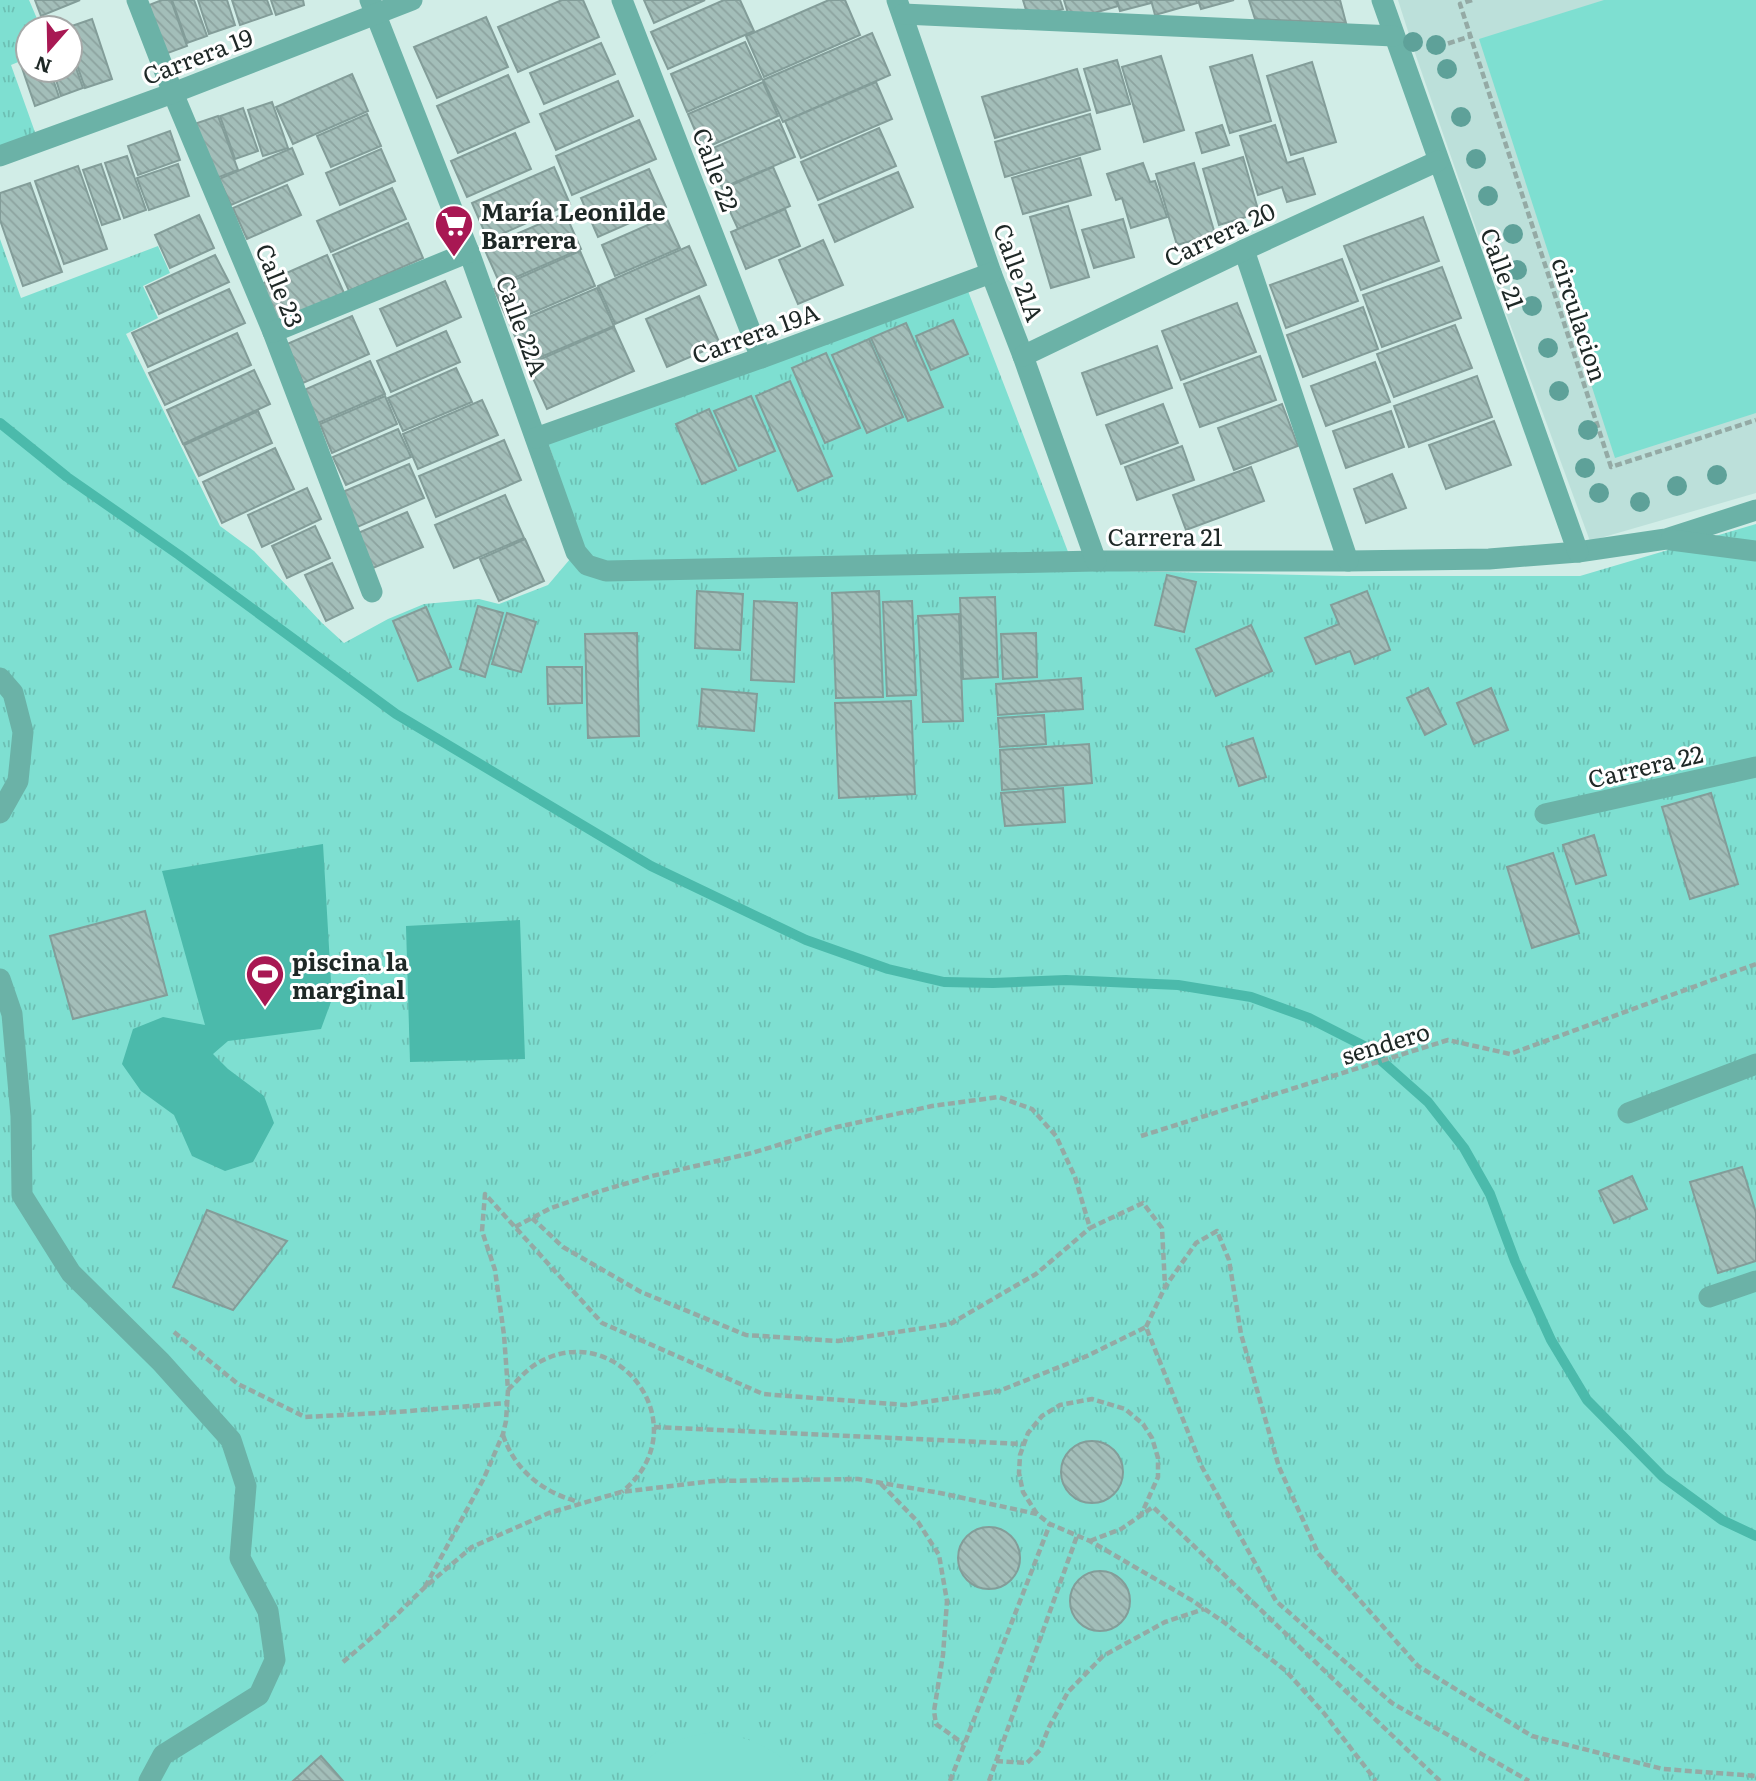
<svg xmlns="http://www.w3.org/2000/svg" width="1756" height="1781" font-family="Literata,serif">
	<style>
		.built { fill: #bce0da }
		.grass { fill: url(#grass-tufts) }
		.pitch { fill: #7edfd1 }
		.water { fill: #4bbaab }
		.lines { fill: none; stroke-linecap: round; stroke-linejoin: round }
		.stream { stroke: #4bbaab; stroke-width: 10 }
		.building { fill: url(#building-back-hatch); stroke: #839d99; stroke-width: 2 }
		.path { stroke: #94aaa5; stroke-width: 4.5; stroke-dasharray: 7 3.5; stroke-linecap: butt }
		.lane { stroke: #6bb2a7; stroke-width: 21 }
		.street { stroke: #6bb2a7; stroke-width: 21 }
		.tree { fill: #5ea199 }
		.labels { text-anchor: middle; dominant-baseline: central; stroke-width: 6; stroke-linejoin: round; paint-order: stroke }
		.street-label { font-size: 24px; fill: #1e2826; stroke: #fff }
		.poi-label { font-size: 24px; font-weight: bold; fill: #1e2826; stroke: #fff; text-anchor: start }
	</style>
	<defs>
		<pattern id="grass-tufts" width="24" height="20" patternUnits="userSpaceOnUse" patternTransform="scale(1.75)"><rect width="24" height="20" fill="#7edfd1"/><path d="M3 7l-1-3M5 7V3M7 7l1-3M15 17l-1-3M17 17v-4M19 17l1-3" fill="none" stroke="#6cbfb3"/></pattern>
		<pattern id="building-back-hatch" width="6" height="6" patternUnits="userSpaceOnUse" patternTransform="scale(1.75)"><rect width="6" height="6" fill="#a3beb9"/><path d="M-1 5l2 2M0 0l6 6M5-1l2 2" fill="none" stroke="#8ca39f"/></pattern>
	</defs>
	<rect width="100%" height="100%" fill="#d1ede7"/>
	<polygon class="built" points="1398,0 1756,0 1756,493 1590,541 1496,286 1415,53"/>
	<g class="grass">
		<polygon points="0,0 29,0 41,28 28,28 28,58 11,65 36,135 0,148"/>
		<polygon points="0,239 21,298 158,246 170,273 143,286 158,318 126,334 220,526 254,551 322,623 344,643 388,619 424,604 479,599 499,604 548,585 582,545 548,442 968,291 1075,570 1346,576 1580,576 1756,524 1756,1781 0,1781"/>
	</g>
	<g class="pitch">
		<polygon points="1604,0 1756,0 1756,413 1615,458 1479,39"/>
		<path d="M720,1732C753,1739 784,1751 802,1781H632C650,1747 683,1734 720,1732Z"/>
	</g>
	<g class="water">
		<polygon points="323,844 332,999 321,1029 228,1041 213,1054 228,1069 264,1096 274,1123 253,1162 225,1171 192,1156 174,1115 141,1091 122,1064 133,1029 163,1017 205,1025 162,871"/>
		<polygon points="520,920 525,1059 410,1062 406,926"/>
	</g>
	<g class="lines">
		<polyline class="stream" points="0,423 67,477 179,555 396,714 651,866 806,940 888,969 944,982 993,983 1066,980 1178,985 1251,997 1309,1018 1366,1047 1428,1102 1464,1148 1490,1194 1515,1261 1551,1340 1587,1400 1663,1477 1722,1520 1756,1536"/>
	</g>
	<g class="building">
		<polygon points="35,0 80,0 41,16"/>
		<polygon points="162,0 171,0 187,46 165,54 149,5"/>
		<polygon points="172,0 194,0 207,36 187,43"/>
		<polygon points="198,0 227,0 235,25 209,34"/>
		<polygon points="232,0 267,0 272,14 240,25"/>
		<polygon points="271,0 303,0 304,5 276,15"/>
		<polygon points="562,0 583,0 599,37 518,72 498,27"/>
		<polygon points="644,0 705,0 654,23"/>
		<polygon points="724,0 740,0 754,31 668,69 651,32"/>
		<polygon points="829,0 845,0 860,35 764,77 746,36"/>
		<polygon points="1023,0 1060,0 1063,9 1029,20"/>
		<polygon points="1064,0 1116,0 1118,6 1070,20"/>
		<polygon points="1117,0 1150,0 1151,3 1120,11"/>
		<polygon points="1151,0 1196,0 1197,3 1155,15"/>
		<polygon points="1198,0 1234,0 1201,9"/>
		<polygon points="1249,0 1340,0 1346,23 1255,19"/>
		<polygon points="486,17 508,67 437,98 414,47"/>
		<polygon points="92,19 112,79 85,88 70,45 70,28 66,28"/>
		<polygon points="872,33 890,75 783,122 763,80"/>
		<polygon points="745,42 762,79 687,112 671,74"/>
		<polygon points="601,43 615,74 544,104 530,73"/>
		<polygon points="70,51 83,88 61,96 53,70 70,70"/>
		<polygon points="1252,55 1271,121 1230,133 1210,67"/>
		<polygon points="1161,56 1184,130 1144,142 1122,67"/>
		<polygon points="1117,60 1130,104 1097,113 1084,69"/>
		<polygon points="1312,62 1336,142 1291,155 1267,76"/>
		<polygon points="28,66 28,70 50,70 59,97 35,106 22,68"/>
		<polygon points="1077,69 1090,110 995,138 982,97"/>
		<polygon points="352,74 368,111 293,144 276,107"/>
		<polygon points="508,75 529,122 458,153 437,106"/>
		<polygon points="618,81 633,116 556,150 540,114"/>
		<polygon points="763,82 778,116 703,149 688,114"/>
		<polygon points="876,82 892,119 801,158 785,121"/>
		<polygon points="272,102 288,148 263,156 248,110"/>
		<polygon points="243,108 258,151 235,159 220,116"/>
		<polygon points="367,114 381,146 331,167 317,136"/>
		<polygon points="1090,114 1100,149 1005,177 995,142"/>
		<polygon points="218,116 238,170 214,179 194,124"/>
		<polygon points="639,120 656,159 572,195 556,156"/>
		<polygon points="779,120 795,157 722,188 706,151"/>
		<polygon points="1222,125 1229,145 1202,153 1196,133"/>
		<polygon points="1275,125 1287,163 1303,158 1315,194 1287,202 1282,187 1258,195 1240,136"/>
		<polygon points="879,128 896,166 818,200 801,162"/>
		<polygon points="170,131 180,160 138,175 128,146"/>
		<polygon points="515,133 531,169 467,197 451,161"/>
		<polygon points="292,148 303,174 231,205 219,179"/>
		<polygon points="381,149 395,181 340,205 326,173"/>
		<polygon points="127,156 146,210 124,218 105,163"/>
		<polygon points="1243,157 1259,213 1219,225 1203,169"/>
		<polygon points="1080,158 1091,195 1023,214 1012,178"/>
		<polygon points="1143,163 1150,182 1155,181 1167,217 1131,228 1122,198 1116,200 1107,174"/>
		<polygon points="1194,163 1215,234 1177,245 1156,174"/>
		<polygon points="101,164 120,219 102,225 83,170"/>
		<polygon points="178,164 189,196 149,210 137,178"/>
		<polygon points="78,166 107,249 64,264 35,181"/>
		<polygon points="554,167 570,204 488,240 472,203"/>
		<polygon points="773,167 790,206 738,229 720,190"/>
		<polygon points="649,169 666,207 598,237 581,198"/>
		<polygon points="898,172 913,207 835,242 819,205"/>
		<polygon points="30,183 62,272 23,286 0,220 0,193"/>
		<polygon points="287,185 301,215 247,239 233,208"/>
		<polygon points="392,188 406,219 331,252 317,221"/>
		<polygon points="1068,206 1089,277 1051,288 1030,217"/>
		<polygon points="785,209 800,246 746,269 731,232"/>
		<polygon points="565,213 581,249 500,284 484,248"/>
		<polygon points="199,215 214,248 170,268 155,235"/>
		<polygon points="666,217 680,248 615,276 602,245"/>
		<polygon points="1423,217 1439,261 1361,290 1344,246"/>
		<polygon points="1123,219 1134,257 1094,268 1082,230"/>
		<polygon points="408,223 423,258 349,291 333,255"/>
		<polygon points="823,240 843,285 798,304 779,260"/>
		<polygon points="689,246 706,285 615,324 598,286"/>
		<polygon points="580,251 595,286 509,323 494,289"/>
		<polygon points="215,255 229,282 159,314 146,287"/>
		<polygon points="327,255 344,293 274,324 257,286"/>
		<polygon points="1342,259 1358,301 1286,328 1270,285"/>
		<polygon points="1442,267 1461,318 1382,347 1363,295"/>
		<polygon points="445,281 461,317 397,346 380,309"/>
		<polygon points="597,288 614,326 527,363 510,325"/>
		<polygon points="229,289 245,323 148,367 132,333"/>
		<polygon points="699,296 720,344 667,367 646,319"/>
		<polygon points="1237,303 1256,352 1181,380 1162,331"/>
		<polygon points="1363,307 1378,349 1303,377 1287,335"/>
		<polygon points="352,316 369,354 303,383 287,344"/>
		<polygon points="953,320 968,354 931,370 916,336"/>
		<polygon points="906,323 943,407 908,421 871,338"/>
		<polygon points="1455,325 1472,368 1394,397 1377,354"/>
		<polygon points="614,327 634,371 547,409 527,365"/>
		<polygon points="446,331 460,362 391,392 377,361"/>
		<polygon points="237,333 251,365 165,405 149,373"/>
		<polygon points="869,339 903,417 867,433 832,355"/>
		<polygon points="1157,346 1172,388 1097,415 1082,373"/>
		<polygon points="826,353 860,428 825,443 792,368"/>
		<polygon points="1260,356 1276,400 1200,427 1184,384"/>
		<polygon points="370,361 385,394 318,423 304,390"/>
		<polygon points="1375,362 1390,402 1326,426 1311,386"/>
		<polygon points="456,368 472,402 403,431 388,398"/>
		<polygon points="254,370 270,404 183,444 167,410"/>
		<polygon points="1477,376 1492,417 1409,447 1394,406"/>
		<polygon points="790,381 832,476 798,491 756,396"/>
		<polygon points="385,396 397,424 332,453 320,424"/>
		<polygon points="751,396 775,451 739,466 714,411"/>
		<polygon points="482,400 498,435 418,469 403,434"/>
		<polygon points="1163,404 1178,443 1121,464 1106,425"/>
		<polygon points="1282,404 1298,446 1234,470 1218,428"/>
		<polygon points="709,409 736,470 702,484 676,424"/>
		<polygon points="258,411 272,443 199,476 184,445"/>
		<polygon points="1391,411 1404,447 1346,468 1333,431"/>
		<polygon points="1494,421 1511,465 1446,489 1429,445"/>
		<polygon points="398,429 411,457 346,485 333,457"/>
		<polygon points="504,440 521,480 436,517 419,476"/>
		<polygon points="1182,446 1194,480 1137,500 1125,467"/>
		<polygon points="275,448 294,489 222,523 203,482"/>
		<polygon points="409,464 424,498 355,528 340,493"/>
		<polygon points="1251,467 1264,501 1186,530 1173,495"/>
		<polygon points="1392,474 1406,508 1366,523 1354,489"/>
		<polygon points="307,488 321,519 262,547 248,515"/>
		<polygon points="505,495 524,538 454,568 435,525"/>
		<polygon points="407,512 423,547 373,568 358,533"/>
		<polygon points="315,526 330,558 287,578 272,546"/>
		<polygon points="525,539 544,581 499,601 480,559"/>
		<polygon points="332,563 353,608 326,621 305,575"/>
		<polygon points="1167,575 1196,582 1184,632 1155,625"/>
		<polygon points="697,591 743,594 740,650 695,648"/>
		<polygon points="879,591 883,697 836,698 832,593"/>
		<polygon points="1367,591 1390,650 1355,664 1350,651 1316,664 1305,638 1339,624 1331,605"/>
		<polygon points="995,597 998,677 963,679 960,598"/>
		<polygon points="754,601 797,603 794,682 751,680"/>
		<polygon points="912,601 916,695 887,696 883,602"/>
		<polygon points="478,606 503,613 485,677 460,669"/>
		<polygon points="426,607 451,667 418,681 393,621"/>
		<polygon points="507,613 536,622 521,672 492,664"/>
		<polygon points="959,614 963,721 923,722 918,616"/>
		<polygon points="1251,625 1272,671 1216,696 1196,649"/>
		<polygon points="637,633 639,736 588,738 585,634"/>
		<polygon points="1036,633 1037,677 1003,679 1001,634"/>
		<polygon points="547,667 582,667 582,703 548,704"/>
		<polygon points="1081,678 1083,709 998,715 996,684"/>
		<polygon points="1428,688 1446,724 1425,735 1407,698"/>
		<polygon points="1491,688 1508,730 1474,744 1457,703"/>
		<polygon points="702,689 757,694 754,731 699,726"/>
		<polygon points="911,701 915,794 839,798 835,703"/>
		<polygon points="1044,715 1046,744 1000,747 998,718"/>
		<polygon points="1253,738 1266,777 1239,786 1226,747"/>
		<polygon points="1089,744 1092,783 1002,790 1000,750"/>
		<polygon points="1063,788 1065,822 1005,826 1001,793"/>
		<polygon points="1711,793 1738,884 1690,899 1662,807"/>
		<polygon points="1594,835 1606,875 1576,884 1563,845"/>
		<polygon points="1553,853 1579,933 1532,948 1507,867"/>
		<polygon points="145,911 167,995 73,1019 50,936"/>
		<polygon points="1742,1167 1756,1213 1756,1261 1718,1273 1690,1182"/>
		<polygon points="1632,1176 1647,1209 1614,1223 1599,1191"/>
		<polygon points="207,1210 287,1241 233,1310 173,1287"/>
		<circle cx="1092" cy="1472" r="31"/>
		<circle cx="989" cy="1558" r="31"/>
		<circle cx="1100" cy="1601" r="30"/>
		<polygon points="321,1756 343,1781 293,1781"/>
	</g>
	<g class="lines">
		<g class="path">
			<polyline points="1472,0 1460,4 1611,467 1756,420"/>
			<polyline points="1428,50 1471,36"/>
			<polyline points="1141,1136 1448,1040 1510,1054 1756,964"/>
			<polyline points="532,1218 563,1247 641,1292 746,1335 838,1341 950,1324 1036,1274 1090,1228"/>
			<polyline points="515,1227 551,1208 597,1192 652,1176 752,1153 837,1127 932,1106 999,1097 1032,1109 1056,1136 1075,1177 1090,1228 1143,1203 1162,1228 1165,1286"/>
			<polyline points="1146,1327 1165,1287 1196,1243 1217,1231 1229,1260 1241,1334 1279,1467 1318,1553 1418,1666 1532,1736 1663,1769 1756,1776"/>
			<polyline points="174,1332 238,1384 305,1417 397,1412 507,1403"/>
			<path d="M508,1390C517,1381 525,1371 536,1364C616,1315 702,1426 622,1492"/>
			<polyline points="654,1427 1024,1444"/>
			<path d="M503,1435C515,1471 544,1493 579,1502"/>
			<polyline points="881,1484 918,1522 939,1555 947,1601 943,1655 934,1711 936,1724 964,1744"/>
			<polyline points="1037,1514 1023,1492 1019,1473 1020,1455 1028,1433 1042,1416 1060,1405 1092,1399 1125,1409 1143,1424 1152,1438 1158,1458 1158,1477 1141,1515"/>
			<polyline points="1090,1541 1121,1529 1153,1507 1440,1781"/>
			<polyline points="425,1587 484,1478 503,1434 506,1421 508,1390 504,1335 495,1270 482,1231 485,1194 602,1323 763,1394 905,1405 999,1391 1087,1356 1146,1327 1202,1467 1276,1601 1392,1703 1529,1781"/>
			<polyline points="343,1662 383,1628 425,1587 472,1547 549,1513 621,1492 713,1481 858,1479 940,1493 1037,1514 1050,1524 1090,1541 1152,1577 1193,1601 1225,1623 1286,1671 1323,1712 1376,1781"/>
			<polyline points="996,1761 1027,1763 1040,1750 1049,1727 1068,1692 1103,1656 1165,1622 1204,1609"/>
			<polyline points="950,1781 1050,1524"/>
			<polyline points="989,1781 1077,1536"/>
		</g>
		<g class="lane">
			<polyline points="0,678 13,693 23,732 18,781 0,813"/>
			<polyline points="0,979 12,1014 21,1116 22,1195 71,1273 161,1362 231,1440 246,1486 240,1558 268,1611 275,1660 259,1695 163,1755 149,1781"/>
		</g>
		<g class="street">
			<polyline points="137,0 173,93 273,332 372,592"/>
			<polyline points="370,0 469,252 576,552 587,565 606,571 1096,561 1348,561 1489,559 1578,552 1666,539 1756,510"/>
			<polyline points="622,0 761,358"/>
			<polyline points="897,0 991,273 1023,356 1096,561"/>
			<polyline points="1382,0 1578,552"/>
			<polyline points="903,14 1394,36"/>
			<polyline points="0,156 173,93 412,0"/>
			<polyline points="1244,250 1348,561"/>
			<polyline points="273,332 469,252"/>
			<polyline points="1023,356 1244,250 1438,161"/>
			<polyline points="536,438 761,358 991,273"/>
			<polyline points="1671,540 1756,551"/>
			<polyline points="1545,814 1756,767"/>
			<polyline points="1628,1113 1756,1064"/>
			<polyline points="1709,1297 1756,1281"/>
		</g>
	</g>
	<g class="tree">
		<circle cx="1413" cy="42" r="10"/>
		<circle cx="1436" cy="45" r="10"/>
		<circle cx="1447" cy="69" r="10"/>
		<circle cx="1461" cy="117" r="10"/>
		<circle cx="1476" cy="159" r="10"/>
		<circle cx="1488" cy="196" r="10"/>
		<circle cx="1513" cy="234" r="10"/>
		<circle cx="1517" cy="270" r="10"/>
		<circle cx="1532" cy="306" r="10"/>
		<circle cx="1548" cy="348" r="10"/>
		<circle cx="1559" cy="391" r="10"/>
		<circle cx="1588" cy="430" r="10"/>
		<circle cx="1585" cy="468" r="10"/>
		<circle cx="1717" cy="475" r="10"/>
		<circle cx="1677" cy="486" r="10"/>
		<circle cx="1599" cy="493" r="10"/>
		<circle cx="1640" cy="502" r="10"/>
	</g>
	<defs>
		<g id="supermarket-pin" transform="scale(2.0125)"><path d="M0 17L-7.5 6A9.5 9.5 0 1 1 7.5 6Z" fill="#a81853" stroke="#fff"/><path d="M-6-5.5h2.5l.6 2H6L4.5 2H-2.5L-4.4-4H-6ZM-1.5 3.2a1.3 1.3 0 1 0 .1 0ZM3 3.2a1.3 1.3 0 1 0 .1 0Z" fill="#fff"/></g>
		<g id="stadium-pin" transform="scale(2.0125)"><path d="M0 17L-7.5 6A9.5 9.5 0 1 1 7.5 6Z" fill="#a81853" stroke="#fff"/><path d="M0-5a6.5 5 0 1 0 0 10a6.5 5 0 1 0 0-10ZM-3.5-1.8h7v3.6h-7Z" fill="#fff"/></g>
	</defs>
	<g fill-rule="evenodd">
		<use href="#supermarket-pin" x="454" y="224"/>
		<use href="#stadium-pin" x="265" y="974"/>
	</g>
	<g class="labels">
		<g class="street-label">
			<text transform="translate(197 55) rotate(-21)">Carrera 19</text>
			<text transform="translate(717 169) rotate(69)">Calle 22</text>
			<text transform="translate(1219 233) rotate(-25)">Carrera 20</text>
			<text transform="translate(1504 268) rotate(70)">Calle 21</text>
			<text transform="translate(1020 272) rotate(70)">Calle 21A</text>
			<text transform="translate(281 285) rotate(68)">Calle 23</text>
			<text transform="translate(1581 319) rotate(72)">circulacion</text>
			<text transform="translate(523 325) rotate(70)">Calle 22A</text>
			<text transform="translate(755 332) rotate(-20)">Carrera 19A</text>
			<text x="1165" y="535">Carrera 21</text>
			<text transform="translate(1645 765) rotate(-13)">Carrera 22</text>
			<text transform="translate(1385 1042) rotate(-17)">sendero</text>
		</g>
		<g class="poi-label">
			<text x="481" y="210">María Leonilde<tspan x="481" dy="28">Barrera</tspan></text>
			<text x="292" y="960">piscina la<tspan x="292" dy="28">marginal</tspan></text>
		</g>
	</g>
	<g transform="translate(49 49) rotate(200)"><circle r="33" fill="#ffffff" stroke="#a5a9a8" stroke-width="2"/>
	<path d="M0-5L12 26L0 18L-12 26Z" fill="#a81853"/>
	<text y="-10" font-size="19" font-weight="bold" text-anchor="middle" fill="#1e2826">N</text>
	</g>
</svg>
